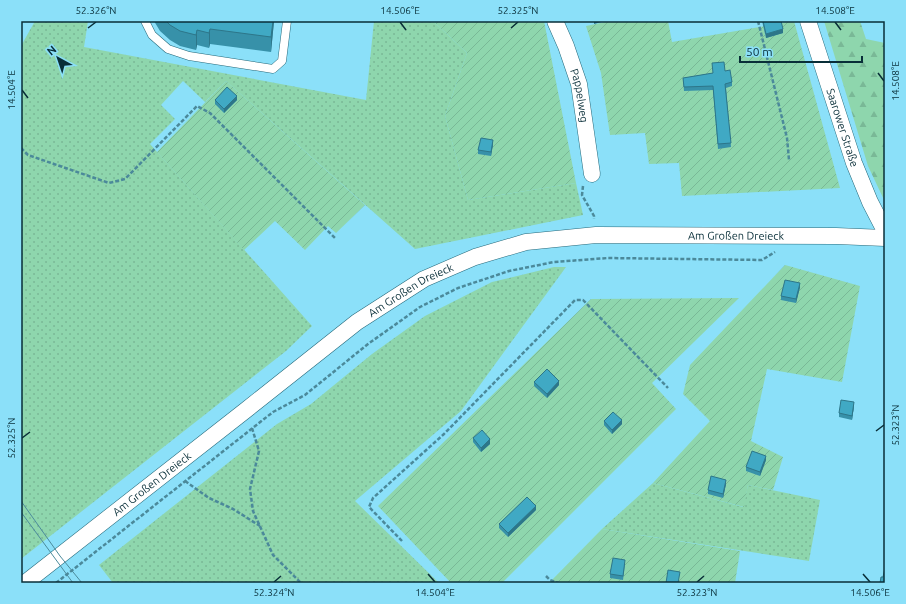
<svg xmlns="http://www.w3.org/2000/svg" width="906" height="604" font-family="Ubuntu,sans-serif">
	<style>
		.grass { fill: url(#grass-dots) }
		.forest { fill: url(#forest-firs) }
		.garden { fill: url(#garden-furrows) }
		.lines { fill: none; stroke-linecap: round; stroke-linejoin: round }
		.lane-casing { stroke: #25687a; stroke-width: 9 }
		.street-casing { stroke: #25687a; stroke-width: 17 }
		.path { stroke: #4b899a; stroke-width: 2.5; stroke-dasharray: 4 2; stroke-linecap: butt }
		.lane { stroke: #fff; stroke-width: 8 }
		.street { stroke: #fff; stroke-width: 16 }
		.tram { stroke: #4c8b9c; stroke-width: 1 }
		.wall { fill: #3791a9 }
		.shaded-wall { fill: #2d7689 }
		.building { fill: #40a9c4; stroke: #2d7689 }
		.ticks { fill: none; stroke: #082e38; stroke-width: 1.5 }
		.labels { text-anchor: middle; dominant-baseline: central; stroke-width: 3.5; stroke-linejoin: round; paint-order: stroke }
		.street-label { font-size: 11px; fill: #082e38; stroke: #8be0f9 }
		.neatline { fill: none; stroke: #082e38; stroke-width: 1.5 }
		.ticks-label { font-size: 10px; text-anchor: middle; fill: #082e38 }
	</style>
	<defs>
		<pattern id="grass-dots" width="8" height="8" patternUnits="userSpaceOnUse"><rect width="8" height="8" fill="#8ed6ad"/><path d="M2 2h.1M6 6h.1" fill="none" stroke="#79b896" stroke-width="1.8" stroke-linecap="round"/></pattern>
		<pattern id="forest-firs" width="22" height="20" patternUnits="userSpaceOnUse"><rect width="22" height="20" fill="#8ed6ad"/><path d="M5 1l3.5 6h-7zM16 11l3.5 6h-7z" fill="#79b896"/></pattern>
		<pattern id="garden-furrows" width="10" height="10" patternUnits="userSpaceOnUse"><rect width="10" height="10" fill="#8ed6ad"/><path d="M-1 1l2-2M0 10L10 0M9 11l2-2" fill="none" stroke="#79b896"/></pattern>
	</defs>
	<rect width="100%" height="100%" fill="#8be0f9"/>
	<g class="grass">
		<polygon points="35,21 88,21 84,47 366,100 374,21 433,21 467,53 445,116 468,200 576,183 583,215 415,249 226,81 205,102 183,81 161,105 175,119 150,144 312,326 286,351 21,559 21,46"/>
		<polygon points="554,267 566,267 461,411 355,501 439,583 113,583 99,565 277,424 311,404 372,354 425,316 492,282"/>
		<polygon points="653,483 743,507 748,485 820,500 809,561 602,529"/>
	</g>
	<polygon class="forest" points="824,21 860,21 866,39 885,43 885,202 868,166"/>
	<g class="garden">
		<polygon points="433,21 544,21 576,183 468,200 445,116 467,53"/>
		<polygon points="610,21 668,21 672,42 794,21 840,188 682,196 679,163 649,164 645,133 610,135 601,73 586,26"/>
		<polygon points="226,81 365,205 336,233 328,226 305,250 275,221 244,250 157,152"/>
		<polygon points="785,265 860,286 842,382 767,369 751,441 783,457 773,490 748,485 744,507 653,483 710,421 683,394 690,365"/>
		<polygon points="739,298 652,383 676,409 502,583 451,583 378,506 591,299"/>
		<polygon points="602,529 740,551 735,583 549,583"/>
	</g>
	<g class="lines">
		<g class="lane-casing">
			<polyline id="lane" points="145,21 152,35 168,49 189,56 273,69 282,61 287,21"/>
		</g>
		<g class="street-casing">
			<g id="street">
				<path id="s1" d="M555,21L566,46L579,84L592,174"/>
				<path id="s2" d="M808,21L854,163L870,202L885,231"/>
				<path id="s3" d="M25,583L246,410L357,322L424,279L475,257L526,242L596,235L836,236L885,238"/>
			</g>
		</g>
		<g class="path">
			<polyline points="758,21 787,138 789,160"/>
			<polyline points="21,148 28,155 109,183 125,179 197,106 210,113 336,239"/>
			<polyline points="583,186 582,195 594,216 594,219"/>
			<polyline points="252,428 259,451 250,489 253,511 273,555 301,583"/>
			<polyline points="185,481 209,498 233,509 260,526"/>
			<polyline points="402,541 369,507 373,498 444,434 575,300 583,300 668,388"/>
			<polyline points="546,576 550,580 558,583"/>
			<polyline points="56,583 273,412 305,395 368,344 420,307 458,288 509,271 554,262 608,258 762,260 775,252"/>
		</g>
		<use href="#lane" class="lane"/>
		<use href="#street" class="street"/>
		<g class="tram">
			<polyline points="21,501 60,556 82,583"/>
			<polyline points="21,512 73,583"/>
		</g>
	</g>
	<g class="wall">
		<polygon points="154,21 274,21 271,52 210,44 209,48 197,45 196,50 180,46 170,40 160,31"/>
		<polygon points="762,21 781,21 783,33 766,38"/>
		<polygon points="725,71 732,82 732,86 726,88 731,147 718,149 713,90 684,91 683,78"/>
		<polygon points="215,100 237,100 224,113 215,104"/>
		<polygon points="493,144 491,156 478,154 478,150"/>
		<polygon points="800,287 796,303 781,300 781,296"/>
		<polygon points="534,382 559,385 547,398 534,386"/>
		<polygon points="854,406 852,420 839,417 839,413"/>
		<polygon points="604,421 622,424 612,434 604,425"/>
		<polygon points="473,438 490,444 481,452 473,442"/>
		<polygon points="766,460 760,476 746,471 746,467"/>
		<polygon points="726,484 723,498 708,494 708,490"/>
		<polygon points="536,510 508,537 499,528 499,524"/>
		<polygon points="885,538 885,549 884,549 884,543"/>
		<polygon points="625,564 623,580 610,578 610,574"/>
	</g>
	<g class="shaded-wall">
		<polygon points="273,21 274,21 271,52 271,37"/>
		<polygon points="594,21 605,21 594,24"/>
		<polygon points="210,29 210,44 209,48 209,33"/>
		<polygon points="783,29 783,33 766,38 766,34"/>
		<polygon points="197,30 197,45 196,50 196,35"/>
		<polygon points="237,96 237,100 224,113 224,109"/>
		<polygon points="493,140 493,144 491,156 491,152"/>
		<polygon points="800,283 800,287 796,303 796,299"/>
		<polygon points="559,381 559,385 547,398 547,394"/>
		<polygon points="854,402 854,406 852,420 852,416"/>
		<polygon points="622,420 622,424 612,434 612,430"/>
		<polygon points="490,439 490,444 481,452 481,448"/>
		<polygon points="766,456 766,460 760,476 760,472"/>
		<polygon points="726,480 726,484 723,498 723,494"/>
		<polygon points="536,506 536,510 508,537 508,533"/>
	</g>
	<g class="building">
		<polygon points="166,21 273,21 271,37 210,29 209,33 197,30 196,35 180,31 170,25"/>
		<polygon points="763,21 781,21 783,29 766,34"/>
		<polygon points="724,62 725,71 730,70 732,82 725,84 731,143 718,144 713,86 684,87 683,78 713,73 712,63"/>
		<polygon points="227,87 237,96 224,109 215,100"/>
		<polygon points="481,138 493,140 491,152 478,150"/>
		<polygon points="785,280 800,283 796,299 781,296"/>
		<polygon points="547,369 559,381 547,394 534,382"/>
		<polygon points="841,400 854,402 852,416 839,413"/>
		<polygon points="613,412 622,420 612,430 604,421"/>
		<polygon points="482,430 490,439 481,448 473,438"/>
		<polygon points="752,451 766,456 760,472 746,467"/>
		<polygon points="711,476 726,480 723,494 708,490"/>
		<polygon points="527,497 536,506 508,533 499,524"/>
		<polygon points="613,558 625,560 623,576 610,574"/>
		<polygon points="885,568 885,583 880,583 881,577 883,577"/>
		<polygon points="668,570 680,572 678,583 666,583"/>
	</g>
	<path class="ticks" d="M400,22L406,30M835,22L841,30M88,28L96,22M511,28L518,22M878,73L884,81M22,90L28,98M876,431L884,425M22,438L30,432M428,574L435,582M863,574L870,582M274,582L281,576M697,582L704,576"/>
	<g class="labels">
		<g class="street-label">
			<text stroke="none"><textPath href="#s1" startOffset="79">Pappelweg</textPath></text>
			<text stroke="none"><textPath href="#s2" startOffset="112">Saarower Straße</textPath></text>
			<text stroke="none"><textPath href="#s3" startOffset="821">Am Großen Dreieck</textPath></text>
			<text stroke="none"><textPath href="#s3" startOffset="485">Am Großen Dreieck</textPath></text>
			<text stroke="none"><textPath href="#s3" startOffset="161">Am Großen Dreieck</textPath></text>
		</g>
	</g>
	<rect width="906" height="604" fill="none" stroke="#8be0f9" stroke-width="44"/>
	<g transform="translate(58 58) rotate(320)" stroke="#8be0f9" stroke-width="3" paint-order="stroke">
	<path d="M0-3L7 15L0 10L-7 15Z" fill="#082e38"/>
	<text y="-6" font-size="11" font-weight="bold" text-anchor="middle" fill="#082e38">N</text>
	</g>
	<path d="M740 56v6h122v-6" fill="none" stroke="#082e38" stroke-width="2"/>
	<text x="746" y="56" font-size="12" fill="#082e38" stroke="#8be0f9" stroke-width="3" paint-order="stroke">50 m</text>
	<rect x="22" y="22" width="862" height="560" class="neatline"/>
	<g class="ticks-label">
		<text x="96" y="14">52.326°N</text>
		<text x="400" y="14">14.506°E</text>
		<text x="518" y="14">52.325°N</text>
		<text x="835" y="14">14.508°E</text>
		<text transform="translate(895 81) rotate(-90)" y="4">14.508°E</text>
		<text transform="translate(11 90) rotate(-90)" y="4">14.504°E</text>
		<text transform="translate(895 425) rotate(-90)" y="4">52.323°N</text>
		<text transform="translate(11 438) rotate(-90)" y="4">52.325°N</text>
		<text x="274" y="596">52.324°N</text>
		<text x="435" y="596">14.504°E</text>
		<text x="697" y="596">52.323°N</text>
		<text x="870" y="596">14.506°E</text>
	</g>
</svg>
